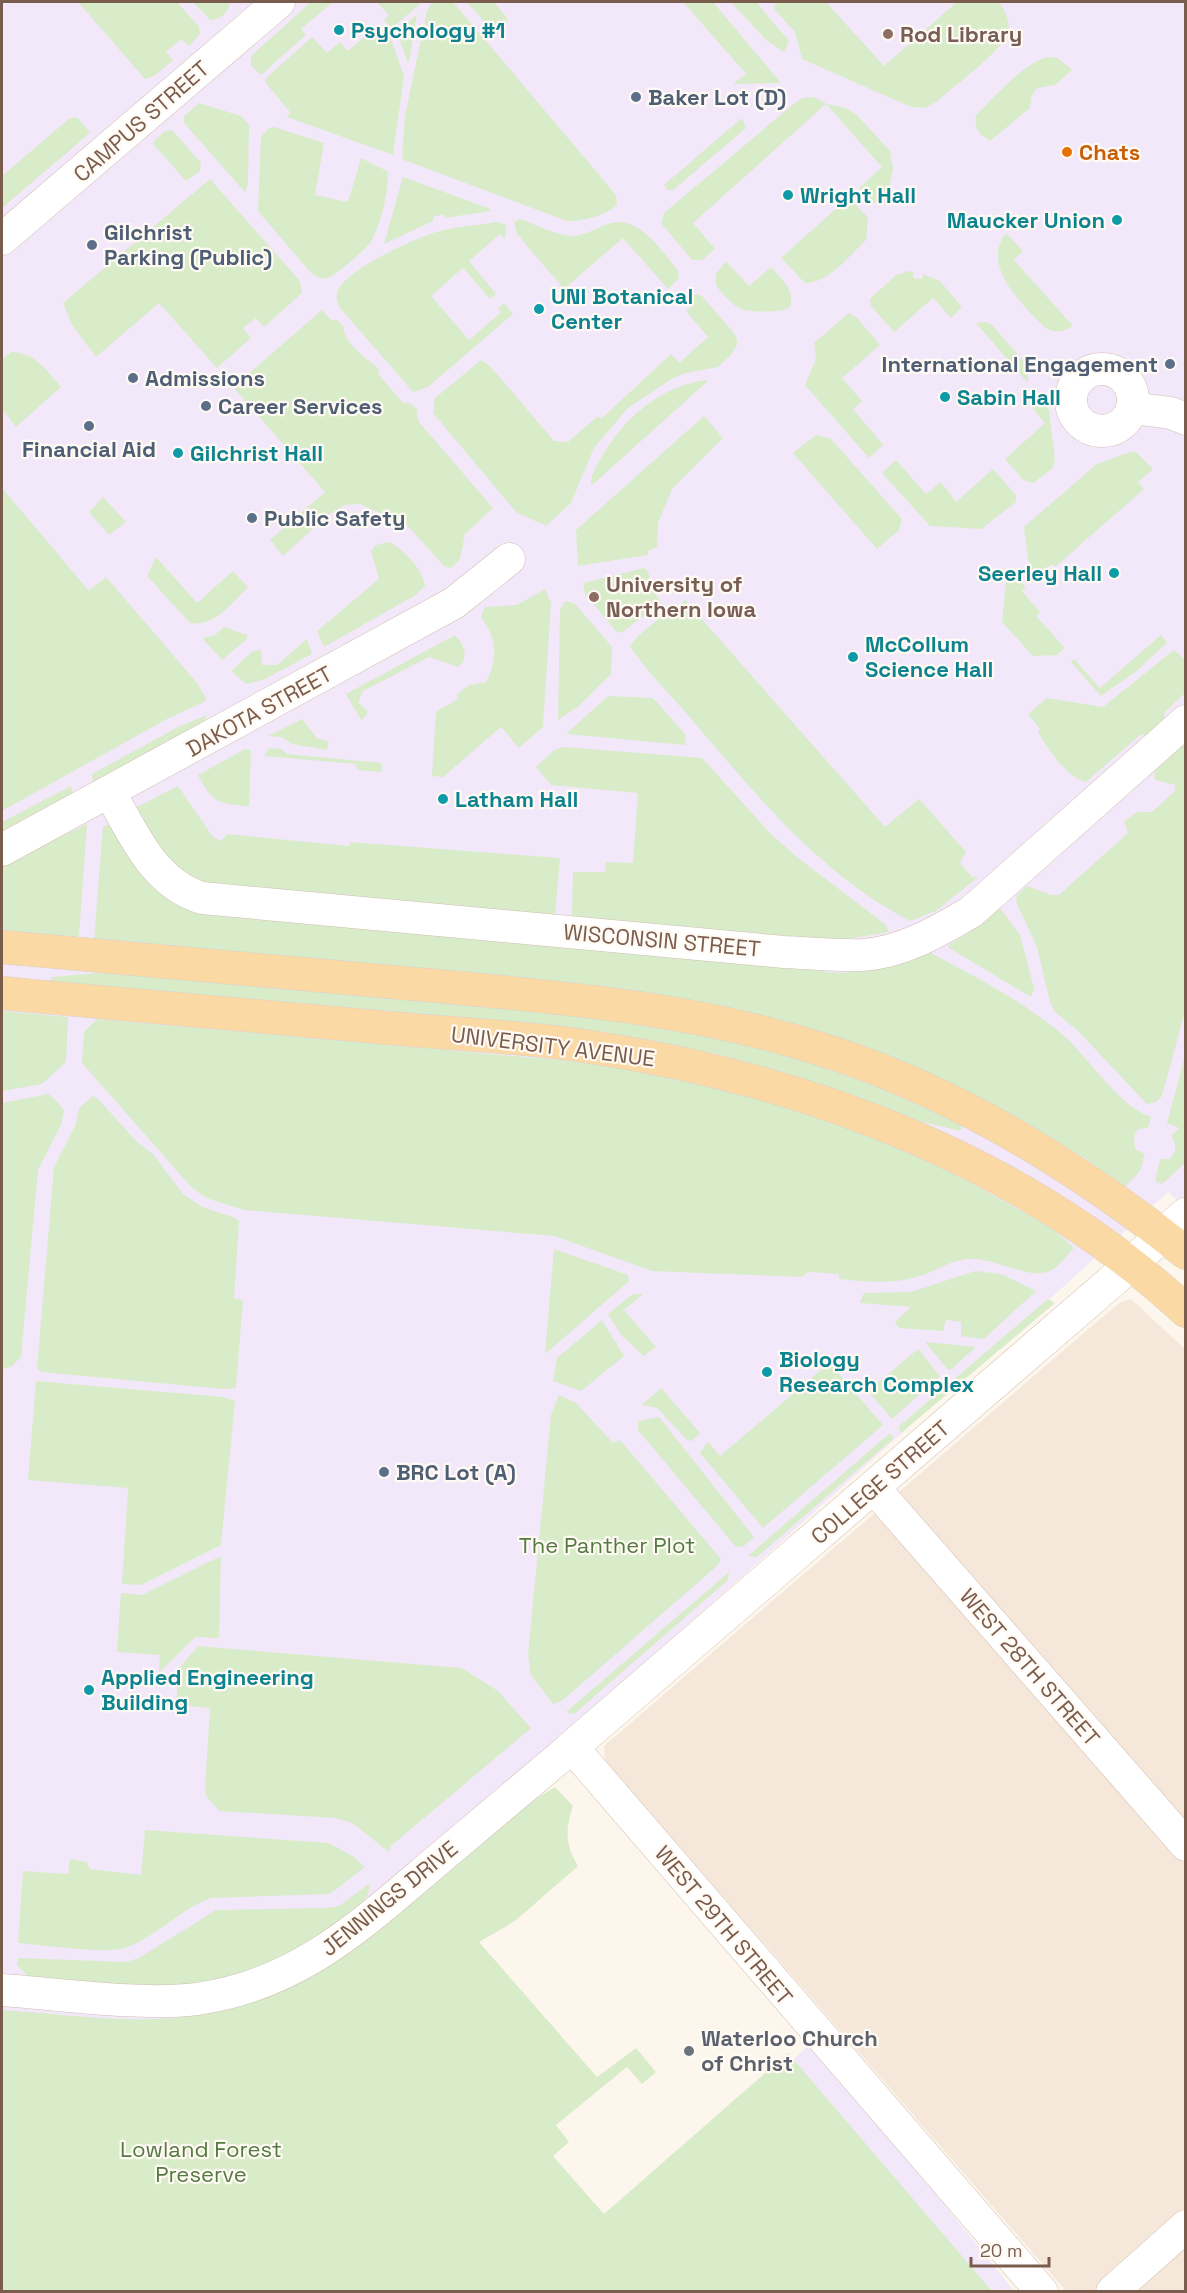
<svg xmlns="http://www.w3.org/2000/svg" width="1187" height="2293" font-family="'Space Grotesk',sans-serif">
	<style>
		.residential { fill: #f5e8da }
		.education { fill: #f3e8fa }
		.green { fill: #d8ecc9 }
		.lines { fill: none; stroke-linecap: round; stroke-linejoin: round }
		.street-casing { stroke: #d1beb0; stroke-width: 33 }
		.secondary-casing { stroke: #d6c0b0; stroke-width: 34 }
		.primary-casing { stroke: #dad1cd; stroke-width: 34 }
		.street { stroke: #fff; stroke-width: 32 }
		.secondary { stroke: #fff; stroke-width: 33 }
		.primary { stroke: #fbd9a5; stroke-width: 33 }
		.culture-dot { fill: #0f9aa8; stroke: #fffaf3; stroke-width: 2 }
		.education-dot { fill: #8d6e63; stroke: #fffaf3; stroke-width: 2 }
		.service-dot { fill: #5c6f8a; stroke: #fffaf3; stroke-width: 2 }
		.food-dot { fill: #e8710a; stroke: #fffaf3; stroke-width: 2 }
		.worship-dot { fill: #6b7280; stroke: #fffaf3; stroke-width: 2 }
		.labels { text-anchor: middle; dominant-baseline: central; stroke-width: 4.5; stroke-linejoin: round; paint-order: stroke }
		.culture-label { font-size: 22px; font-weight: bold; fill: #0d838f; stroke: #fffaf3; text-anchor: start }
		.education-label { font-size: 22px; font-weight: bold; fill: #785e54; stroke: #fffaf3; text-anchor: start }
		.service-label { font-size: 22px; font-weight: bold; fill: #4e5e75; stroke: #fffaf3; text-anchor: start }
		.street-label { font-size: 22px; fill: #7a5c4d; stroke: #fffaf3 }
		.food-label { font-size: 22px; font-weight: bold; fill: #c56008; stroke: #fffaf3; text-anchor: start }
		.park-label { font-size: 22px; fill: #537a41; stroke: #fffaf3 }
		.worship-label { font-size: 22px; font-weight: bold; fill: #5b616d; stroke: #fffaf3; text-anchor: start }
	</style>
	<rect width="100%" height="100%" fill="#fdf6ec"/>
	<polygon class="residential" points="1131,1299 1185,1349 1185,2291 1066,2291 605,1760 604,1746 1100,1319 1121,1302"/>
	<polygon class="education" points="2,2 1185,2 1185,1207 1168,1192 779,1544 305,1963 305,1982 549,2274 813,2042 1014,2291 2,2292"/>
	<g class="green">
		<polygon points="78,2 177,2 199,27 200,34 189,46 181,39 166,52 173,60 154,76 145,79"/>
		<path d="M193,2H230C229,12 221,20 210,20Z"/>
		<polygon points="311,2 333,2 301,29 306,35 261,75 251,66 251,56"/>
		<polygon points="377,2 422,2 392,28 384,20 389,15"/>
		<path d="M432,2H453L616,195L617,205C606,215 582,222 567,221L404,160L402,157L405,116L427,11Z"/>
		<polygon points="467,2 494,2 507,18 507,24 496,35"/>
		<polygon points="683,2 713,2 781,83 733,84 746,74"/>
		<polygon points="731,2 757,3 789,41 784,52 766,40"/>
		<path d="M777,2H826L884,66L957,2H999C1005,11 1011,21 1008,33C1004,49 950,90 936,102L925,108L911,107L802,59L795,32L775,10L774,6Z"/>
		<polygon points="417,14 409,62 408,63 397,33"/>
		<polygon points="378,25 391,39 404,76 393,155 287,117 290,112 265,82 266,78 312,37 327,53 340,42 348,51"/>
		<path d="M1049,57L1058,58L1072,70L1055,85L1037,88L1031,97L1030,108L990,141C978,133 974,129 976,115C993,99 1026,60 1049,57Z"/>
		<polygon points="814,97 827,104 846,108 857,115 890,151 893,168 887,200 875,203 859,188 882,167 826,104 693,223 715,249 702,260 692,260 661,223 664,213 796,102 803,98"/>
		<polygon points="199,103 241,116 249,125 248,184 245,192 184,123 184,116"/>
		<polygon points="70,118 78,118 90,133 2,208 2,176"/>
		<polygon points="742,118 746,128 673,190 667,190 664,185"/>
		<path d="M274,127L324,143L315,195L348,202L361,158L387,171C391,186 379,230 370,243C365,250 335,276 327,278C320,280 315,276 310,272L258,211L261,137L269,128Z"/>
		<polygon points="172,130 201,163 200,171 186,181 153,144 154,141 165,131"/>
		<polygon points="403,177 488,208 491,211 445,218 444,214 433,217 433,221 384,244"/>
		<polygon points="210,179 300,281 302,293 264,327 256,318 243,328 251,338 217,368 159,303 96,357 72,325 63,303"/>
		<path d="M849,197L868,218L866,240C850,255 828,284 805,283L781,258Z"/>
		<path d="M520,219C535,224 557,236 573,236C585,236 597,227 608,224C639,214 661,251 678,270L679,278L668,289L623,238L564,289L517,234L514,222Z"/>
		<path d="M497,222L506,225L505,239L500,234L469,261L496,294L490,299L463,268L431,296L469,340L501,312L498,308L504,303L513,314L428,387L413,392L340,308C337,302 335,297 338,290C349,268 410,241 433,233C453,226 476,226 497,222Z"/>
		<path d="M1006,233L1023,251L1014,260L1073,326C1064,332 1057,333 1047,329C1023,306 980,266 1006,233Z"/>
		<path d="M726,261L749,286L771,267C781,278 796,291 790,307C783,313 754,312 744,310C734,307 721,293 716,285V274Z"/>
		<polygon points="909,271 913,272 913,278 922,279 923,274 940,281 962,307 951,318 933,298 894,332 871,306 870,299 896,275"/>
		<polygon points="692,294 702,296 733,332 737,339 737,345 730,356 718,367 686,373 671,379 627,409 594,448 571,503 546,526 516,512 433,413 435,398 481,360 490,366 554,441 568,442 598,416 601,419 671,354 679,363 708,337 686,311 694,304 688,296"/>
		<path d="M322,310L331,320H337L343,326C346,346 365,357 378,368L379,375L403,403H410L417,409L418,421L493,508L465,534L460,560L451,568L444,566L408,526L360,504L345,505L328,515L283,556L270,540L325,492L233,387Z"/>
		<polygon points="849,313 857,318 880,345 842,378 862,401 853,409 883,445 869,458 805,385 816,359 814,343"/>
		<polygon points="985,322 992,325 1028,366 1028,383 976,323"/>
		<path d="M11,352C35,352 46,370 61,387L16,427L2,409V359Z"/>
		<path d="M709,380L591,486C590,477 595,468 600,460C622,419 662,384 709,380Z"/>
		<polygon points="1037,393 1049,410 1055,460 1052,469 1033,483 1023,480 1005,459 1045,423 1027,402"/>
		<polygon points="704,416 723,438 672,489 658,523 657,547 648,551 648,555 578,566 576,530"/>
		<polygon points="816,435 830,438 902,519 899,530 877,549 793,453"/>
		<polygon points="1130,452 1136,452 1153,469 1138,482 1144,489 1055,567 1052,564 1035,579 1028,559 1024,527 1097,464"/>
		<polygon points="896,460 926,494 941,482 956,502 993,469 1016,495 1016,502 981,529 930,526 882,473"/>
		<polygon points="2,488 89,591 106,577 197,683 206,698 206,701 167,719 2,811"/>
		<polygon points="103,497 126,522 109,535 89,512"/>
		<path d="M390,542C406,553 421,566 425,586L414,596L324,647L317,631L379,579L371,551L376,545Z"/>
		<path d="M156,557L197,603L233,571L248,587C232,603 215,627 190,623L147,576Z"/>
		<polygon points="644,568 648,571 651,586 661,603 621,633 616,631 585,594 583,583"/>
		<polygon points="1007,573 1012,573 1026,587 1022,591 1040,612 1036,616 1065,648 1057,655 1033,656 1002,622"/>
		<path d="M545,589L551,603L543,727L519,748L501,727L443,777L432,776L436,712L458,699L457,694L469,685L486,682C498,659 497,638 481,617L485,607L517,605Z"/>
		<path d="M685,600L885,827L919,799L966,852L960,863L973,878L975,876L977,878L936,911L910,921C820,874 757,796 692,720C672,696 647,673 630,646L637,637L676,604L678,606Z"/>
		<polygon points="565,601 574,603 612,647 611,674 579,706 558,720 560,610"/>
		<polygon points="224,627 247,635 247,639 222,660 202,638 215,635"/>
		<path d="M455,635C464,644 470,658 458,667L429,657L363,691L358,702L367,711V715L361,720L346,694Z"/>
		<polygon points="1161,635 1167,642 1138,670 1101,696 1071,662 1074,659 1100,688"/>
		<polygon points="307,639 312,654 263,680 246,684 231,671 253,651 261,650 262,665 277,665"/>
		<path d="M1174,650L1185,660V693L1164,713L1166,727L1156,735H1140L1086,782C1066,777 1048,749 1038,732L1040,729L1028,714L1047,698L1103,707Z"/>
		<polygon points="608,696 653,698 686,735 685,745 566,734"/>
		<polygon points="207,715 203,724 93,784 92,774 178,727"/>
		<polygon points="302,719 317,738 329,742 327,750 292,744 281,737 268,736"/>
		<polygon points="1185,743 1185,1011 1162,1096 1156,1102 1147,1104 1078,1031 1055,1012 1050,1002 1037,947 1017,904 1016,896 1027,886 1051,895 1059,895 1128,833 1124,821 1137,812 1152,812 1175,791 1175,785 1155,780 1154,772"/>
		<polygon points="564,747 702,758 772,835 798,858 885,924 889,932 835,941 572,916 573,872 605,872 606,862 633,863 638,793 551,785 536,767 554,750"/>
		<polygon points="269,748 281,749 287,754 381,763 382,772 357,770 356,764 264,756"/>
		<path d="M245,749L251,750L249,806C218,804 212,803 198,775Z"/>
		<polygon points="71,786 73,794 2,833 2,822"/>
		<path d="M178,786L213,837L221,841L227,834L349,846L350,842L560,858L555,914L521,912L513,916L492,909L209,884C170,872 155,840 137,807Z"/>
		<polygon points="87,824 79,935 75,939 2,933 2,865"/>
		<path d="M111,825C137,869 153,904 207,915L840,973L872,970L931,953C974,976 1019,999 1057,1030C1088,1054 1115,1104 1151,1117L1148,1128L1138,1129L1134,1136L1135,1149L1145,1154L1140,1171L1125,1187L1085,1158L1030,1128L770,1019L619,988L94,940L103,826Z"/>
		<polygon points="999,907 1020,935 1034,988 1031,997 949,948 949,945 975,929"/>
		<polygon points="113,972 595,1013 724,1038 794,1057 880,1088 963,1125 960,1131 901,1117 817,1084 718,1054 674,1047 51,985 51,977"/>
		<polygon points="2,1011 68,1017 66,1062 42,1084 2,1091"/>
		<path d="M97,1019L570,1061C719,1081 863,1122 994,1196C1021,1211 1053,1226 1074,1248C1067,1255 1057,1270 1047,1272C1023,1278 997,1258 970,1259C953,1259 934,1272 917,1277C891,1284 866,1282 839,1279V1274L808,1272L802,1277L652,1271L554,1236L244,1210L206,1198L192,1188L82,1063L84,1032Z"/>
		<path d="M1185,1056V1163L1162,1184L1155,1181L1160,1159H1169C1177,1153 1177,1143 1171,1136L1179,1128L1167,1123Z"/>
		<polygon points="48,1094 58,1102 64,1111 61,1125 38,1170 21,1357 11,1367 2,1369 2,1103"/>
		<polygon points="93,1096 98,1099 137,1142 153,1154 183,1194 202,1207 236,1218 239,1222 234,1298 243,1300 236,1388 223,1389 41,1372 37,1368 54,1167 76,1124 79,1108"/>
		<polygon points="554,1249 628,1275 629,1281 545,1354"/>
		<polygon points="975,1271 1001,1274 1036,1291 984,1339 961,1336 961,1322 946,1320 943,1331 899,1328 895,1322 911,1307 860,1303 864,1293 911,1292"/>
		<polygon points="633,1294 643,1294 624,1310 656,1347 644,1356 622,1336 608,1314"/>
		<polygon points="1048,1299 1055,1303 901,1433 898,1427"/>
		<polygon points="602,1320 624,1356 581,1391 553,1381 557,1358"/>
		<polygon points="925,1342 976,1347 949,1371"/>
		<polygon points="918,1349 940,1376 892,1419 868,1391"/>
		<polygon points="829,1363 883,1425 763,1528 700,1453 708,1442 720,1456"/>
		<polygon points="36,1381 223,1397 235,1401 221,1545 141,1585 122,1584 128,1488 28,1480"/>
		<polygon points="661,1388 700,1433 692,1441 687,1440 657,1408 642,1405"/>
		<polygon points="559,1395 576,1403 613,1443 620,1440 721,1559 718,1565 563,1700 553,1704 531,1675 528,1655 551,1415"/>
		<polygon points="659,1417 754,1537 744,1546 736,1547 638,1430 638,1421"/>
		<polygon points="890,1433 894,1438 757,1557 748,1556"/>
		<polygon points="221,1556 219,1638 195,1637 159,1673 160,1655 117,1652 121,1593 142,1595"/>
		<polygon points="729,1572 728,1580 574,1714 566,1712"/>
		<polygon points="198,1646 462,1668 498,1691 531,1728 391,1846 389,1852 352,1823 335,1818 219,1811 206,1796 205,1787 210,1708 176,1705 178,1674 174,1674"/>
		<path d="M555,1787L573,1806C565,1830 565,1844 578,1866L515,1921L479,1942L597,2077L636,2048L656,2072L642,2084L627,2067L556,2125L569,2142L553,2156L604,2214L788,2053L992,2291H2V2010C52,2013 105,2021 156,2019C252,2015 325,1977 397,1916C450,1873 496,1821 555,1787Z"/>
		<path d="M145,1830L329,1843L354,1857L365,1867L330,1894L211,1898C181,1909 158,1935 128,1947C108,1955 43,1945 18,1943L23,1871L68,1874L70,1859L87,1862L90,1869L141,1875Z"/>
		<polygon points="370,1883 368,1895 355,1910 293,1953 215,1982 145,1989 29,1977 17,1965 18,1958 126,1962 139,1958 216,1910 326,1908 339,1906"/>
	</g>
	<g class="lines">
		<g class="street-casing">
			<g id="street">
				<polyline points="2,239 279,2"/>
				<circle cx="1102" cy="400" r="31"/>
				<polyline points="1132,408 1171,413 1186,419"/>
				<path d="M110,793C134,834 153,883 202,898L784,952C810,953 837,956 863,955C903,952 937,932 971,912L1186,721"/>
				<polyline points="2,850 454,603 509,559"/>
				<polyline points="874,1488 1186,1845"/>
				<path d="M2,1990C60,1994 140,2006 197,1999C297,1985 359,1927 433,1864C480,1825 526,1786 572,1747L1042,2292"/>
				<polyline points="1112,2292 1186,2226"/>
			</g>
		</g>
		<g class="secondary-casing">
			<polyline id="secondary" points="572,1747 1111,1282 1186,1214"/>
		</g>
		<g class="primary-casing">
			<g id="primary">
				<path d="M2,947C139,959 276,972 414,984C557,997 695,1007 833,1053C961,1095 1080,1169 1186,1253"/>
				<path d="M2,993C127,1005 252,1016 378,1027C448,1034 521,1036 591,1047C808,1080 1022,1160 1186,1311"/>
			</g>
		</g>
		<use href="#street" class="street"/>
		<use href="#secondary" class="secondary"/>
		<use href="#primary" class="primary"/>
	</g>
	<g class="culture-dot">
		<circle cx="339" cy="30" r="6"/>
		<circle cx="788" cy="195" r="6"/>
		<circle cx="1117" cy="220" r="6"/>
		<circle cx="539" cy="309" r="6"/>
		<circle cx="945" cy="397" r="6"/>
		<circle cx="178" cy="453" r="6"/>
		<circle cx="1114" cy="573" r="6"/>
		<circle cx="853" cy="657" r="6"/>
		<circle cx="443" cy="799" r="6"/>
		<circle cx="767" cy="1372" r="6"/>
		<circle cx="89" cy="1690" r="6"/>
	</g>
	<g class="education-dot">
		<circle cx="888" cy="34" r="6"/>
		<circle cx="594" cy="597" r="6"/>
	</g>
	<g class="service-dot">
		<circle cx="636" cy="97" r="6"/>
		<circle cx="92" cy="245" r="6"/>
		<circle cx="1170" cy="364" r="6"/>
		<circle cx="133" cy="378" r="6"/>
		<circle cx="206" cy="406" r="6"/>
		<circle cx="89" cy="426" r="6"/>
		<circle cx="252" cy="518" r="6"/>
		<circle cx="384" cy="1472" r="6"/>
	</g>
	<circle class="food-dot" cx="1067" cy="152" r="6"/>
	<circle class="worship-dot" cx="689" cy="2051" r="6"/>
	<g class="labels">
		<g class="culture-label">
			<text x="351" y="30">Psychology #1</text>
			<text x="800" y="195">Wright Hall</text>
			<text x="1105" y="220" text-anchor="end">Maucker Union</text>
			<text x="551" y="296">UNI Botanical<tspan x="551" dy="25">Center</tspan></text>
			<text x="957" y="397">Sabin Hall</text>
			<text x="190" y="453">Gilchrist Hall</text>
			<text x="1102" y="573" text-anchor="end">Seerley Hall</text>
			<text x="865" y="644">McCollum<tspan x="865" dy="25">Science Hall</tspan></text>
			<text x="455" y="799">Latham Hall</text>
			<text x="779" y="1359">Biology<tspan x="779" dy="25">Research Complex</tspan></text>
			<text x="101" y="1677">Applied Engineering<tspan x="101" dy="25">Building</tspan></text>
		</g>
		<g class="education-label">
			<text x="900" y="34">Rod Library</text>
			<text x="606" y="584">University of<tspan x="606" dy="25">Northern Iowa</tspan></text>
		</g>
		<g class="service-label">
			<text x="648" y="97">Baker Lot (D)</text>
			<text x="104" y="232">Gilchrist<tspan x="104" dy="25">Parking (Public)</tspan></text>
			<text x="1158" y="364" text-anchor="end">International Engagement</text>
			<text x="145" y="378">Admissions</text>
			<text x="218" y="406">Career Services</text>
			<text x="89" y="449" text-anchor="middle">Financial Aid</text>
			<text x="264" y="518">Public Safety</text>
			<text x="396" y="1472">BRC Lot (A)</text>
		</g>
		<g class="street-label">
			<text transform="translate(141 121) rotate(-41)">CAMPUS STREET</text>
			<text transform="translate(259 711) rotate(-29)">DAKOTA STREET</text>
			<text transform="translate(662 940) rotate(5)">WISCONSIN STREET</text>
			<text transform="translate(553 1046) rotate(7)">UNIVERSITY AVENUE</text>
			<text transform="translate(880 1482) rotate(-41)">COLLEGE STREET</text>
			<text transform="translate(1030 1667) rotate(49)">WEST 28TH STREET</text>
			<text transform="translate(389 1898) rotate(-39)">JENNINGS DRIVE</text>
			<text transform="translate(724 1925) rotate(50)">WEST 29TH STREET</text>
		</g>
		<g class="food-label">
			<text x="1079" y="152">Chats</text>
		</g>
		<g class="park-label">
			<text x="607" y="1545">The Panther Plot</text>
			<text x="201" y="2149">Lowland Forest<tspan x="201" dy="25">Preserve</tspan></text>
		</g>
		<g class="worship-label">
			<text x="701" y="2038">Waterloo Church<tspan x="701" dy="25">of Christ</tspan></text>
		</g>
	</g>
	<rect width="1187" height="2293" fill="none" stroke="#7a5c4d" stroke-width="6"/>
	<path d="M971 2257v9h78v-9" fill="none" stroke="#7a5c4d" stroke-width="3"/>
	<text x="980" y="2257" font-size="18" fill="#7a5c4d" stroke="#fffaf3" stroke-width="4.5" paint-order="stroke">20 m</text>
</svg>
